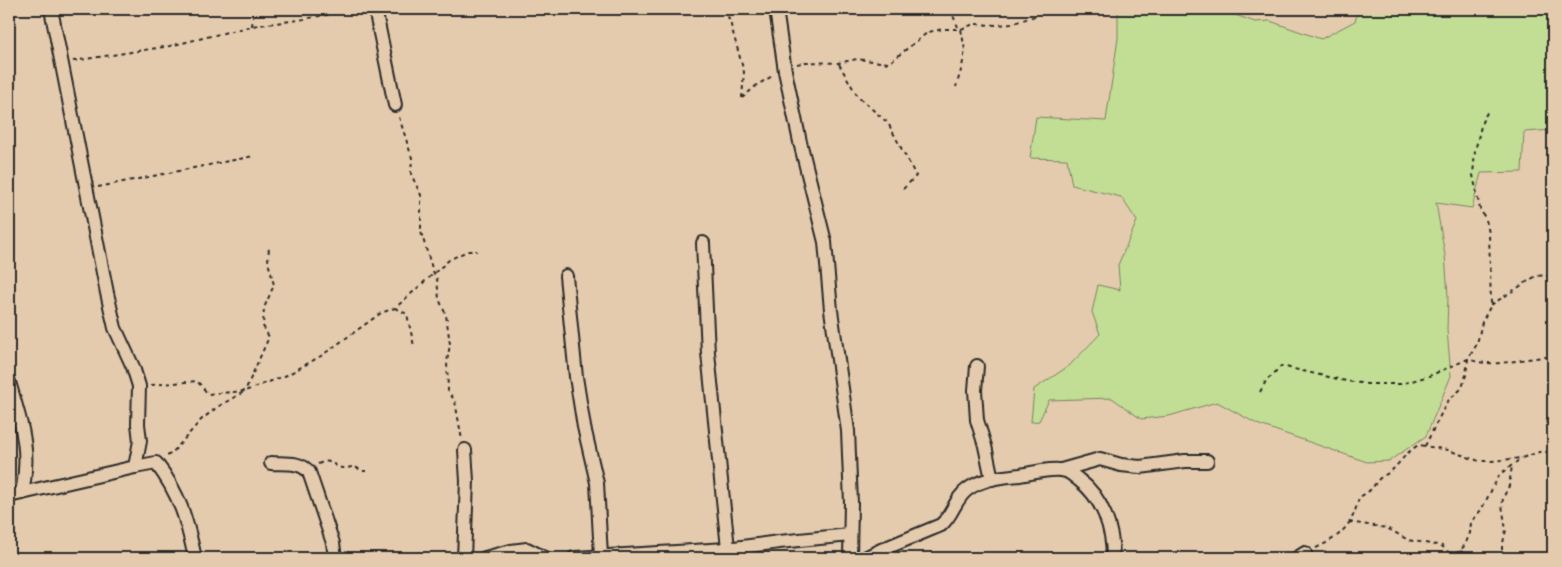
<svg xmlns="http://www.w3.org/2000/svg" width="1562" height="567" font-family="'Balsamiq Sans',sans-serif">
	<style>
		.green { fill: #c2dd94; stroke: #768460 }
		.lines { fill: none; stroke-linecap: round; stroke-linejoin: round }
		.minor-casing { stroke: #2b2b2b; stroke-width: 16 }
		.path { stroke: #2b2b2b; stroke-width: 2; stroke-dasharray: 4 4; stroke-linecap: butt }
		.minor { stroke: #e5cbad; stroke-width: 12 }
	</style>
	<rect width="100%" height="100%" fill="#e5cbad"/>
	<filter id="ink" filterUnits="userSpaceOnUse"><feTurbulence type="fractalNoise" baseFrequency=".02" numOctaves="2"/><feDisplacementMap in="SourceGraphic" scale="10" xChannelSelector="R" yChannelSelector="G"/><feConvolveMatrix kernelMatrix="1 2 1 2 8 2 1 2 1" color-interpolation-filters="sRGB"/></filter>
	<g filter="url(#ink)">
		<polygon class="green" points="1118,9 1219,9 1255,22 1270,21 1321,39 1355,21 1359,9 1553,9 1553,130 1524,132 1522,172 1481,173 1472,208 1436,203 1445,255 1448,296 1447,330 1451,376 1426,436 1389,461 1367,462 1257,424 1217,402 1169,416 1141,419 1112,398 1049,400 1039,421 1031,422 1034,389 1069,366 1100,334 1092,312 1098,285 1120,290 1118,265 1137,221 1121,197 1072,185 1067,159 1030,158 1036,117 1106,121 1118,38"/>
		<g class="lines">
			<g class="minor-casing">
				<g id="minor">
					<polyline points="375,9 395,105"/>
					<polyline points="776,9 785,71 800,142 825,242 831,310 848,431 851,503 850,558"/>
					<polyline points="703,243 708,353 729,558"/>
					<polyline points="566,276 576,377 584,427 597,483 601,556"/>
					<polyline points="977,366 975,390 977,420 985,446 992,479"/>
					<path d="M9,382C17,410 28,440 25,470C25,478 23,486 22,493"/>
					<path d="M271,463C284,464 300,461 309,472L333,543L335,558"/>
					<path d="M135,467L156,463C180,494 187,521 195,558"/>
					<polyline points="1061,470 1100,459 1121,465 1140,467 1185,461 1207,461"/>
					<polyline points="9,496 135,467 140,441 138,424 139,386 133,367 115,328 107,293 51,9"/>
					<polyline points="464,558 467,481 465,450"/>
					<polyline points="485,558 511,551 527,549 545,558"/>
					<polyline points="574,558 727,549 779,542 850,535"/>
					<path d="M865,558L881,550L941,525C953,515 955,498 968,489C983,478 1003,477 1020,475C1034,473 1053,467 1066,471C1071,473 1075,477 1079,480C1103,498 1113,529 1113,558"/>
					<polyline points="1297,558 1305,553"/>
				</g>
			</g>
			<g class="path">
				<polyline points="725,9 730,22 744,72 742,98"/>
				<polyline points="950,9 958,27 961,29 965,50 962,67 956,87"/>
				<polyline points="252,26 254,9"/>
				<polyline points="73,61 170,46 252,26 299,20 357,9"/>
				<polyline points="797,64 806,62 838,63 857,59 889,63 928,32 944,29 961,29 974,24 996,25 1011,24 1035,16 1042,9"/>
				<polyline points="839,64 858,97 888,123 916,176 901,191"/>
				<polyline points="742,98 757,85 774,75"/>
				<polyline points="399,117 412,158 411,174 421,195 421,232 434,275 437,279 439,299 446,315 450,344 447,362 448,391 455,401 462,440"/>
				<polyline points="98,187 254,156"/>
				<polyline points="1491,305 1536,276 1553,275"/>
				<polyline points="395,308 407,314 414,346"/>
				<polyline points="151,385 197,381 208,394 245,391 269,337 263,326 264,308 274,285 268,262 269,246"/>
				<path d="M1260,392L1267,379L1272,376L1281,366L1346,381L1367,384H1401L1429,376L1468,359C1498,370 1523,356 1553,357"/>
				<polyline points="1425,446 1447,402 1462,388 1466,375 1468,359 1477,344 1482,322 1491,305 1489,233 1486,220 1480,209 1473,175 1475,151 1482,122 1489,109"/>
				<polyline points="167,456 172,453 201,420 216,408 245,391 287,375 321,356 381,313 395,308 449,260 467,251 477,251"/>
				<path d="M318,464C333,457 333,467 342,468C354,469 350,463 362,471H366"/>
				<polyline points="1349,522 1387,528 1408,540 1442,546 1451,555"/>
				<path d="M1316,548C1342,536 1353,524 1359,497C1372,491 1372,487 1380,478C1383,476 1387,474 1390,472C1400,463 1407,451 1419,445L1448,450L1479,461H1491L1522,458L1539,452H1553"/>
				<polyline points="1460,551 1465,554 1467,558"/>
				<polyline points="382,558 452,556"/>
				<polyline points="1449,558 1460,551 1465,545 1470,533 1471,522 1481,510 1500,474 1522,458"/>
				<polyline points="1502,558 1502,547 1506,530 1502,505 1503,498 1509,486 1512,466"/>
			</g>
			<use href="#minor" class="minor"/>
		</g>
	</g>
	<rect width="1562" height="567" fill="none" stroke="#e5cbad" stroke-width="30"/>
	<rect x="15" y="15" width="1532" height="537" fill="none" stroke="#2b2b2b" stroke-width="2" filter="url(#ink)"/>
</svg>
